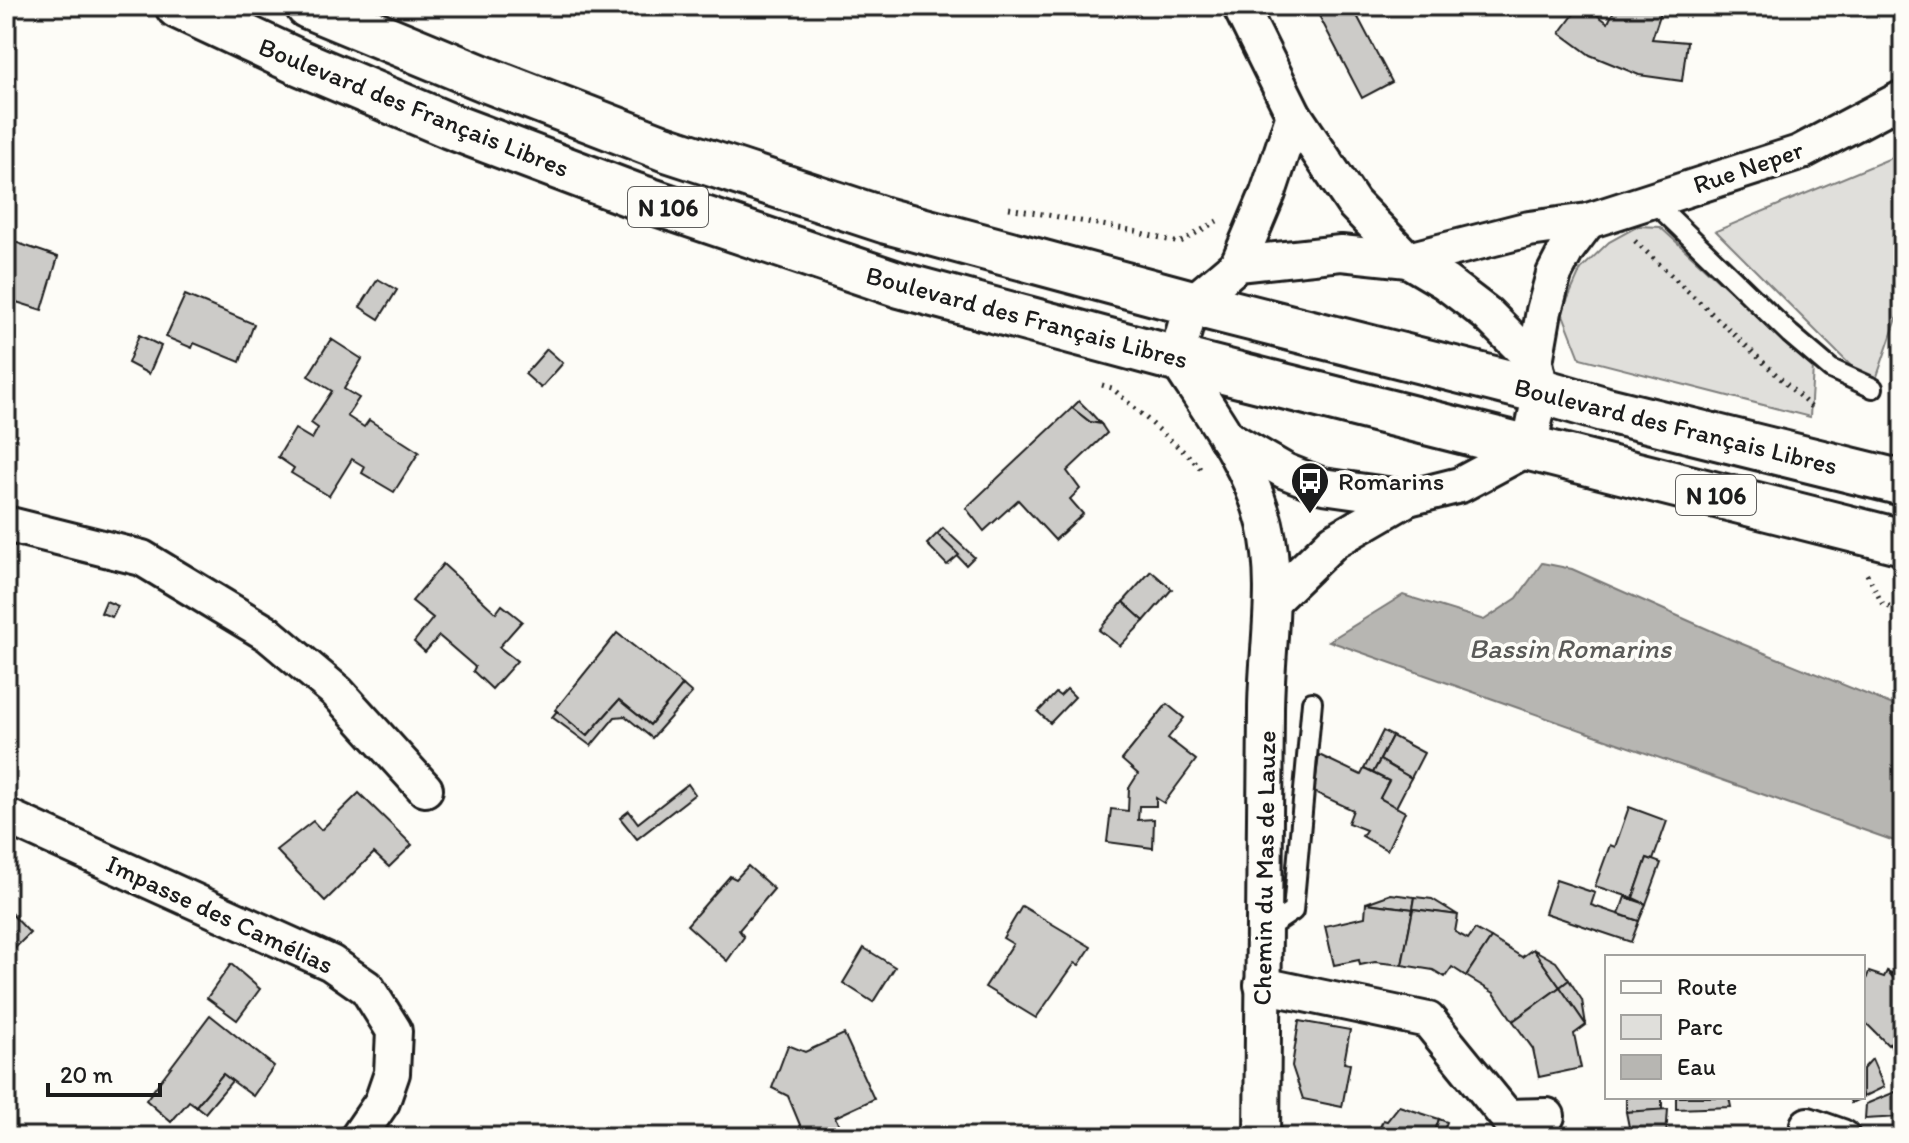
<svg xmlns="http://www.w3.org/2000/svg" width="1909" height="1143" font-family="Itim,sans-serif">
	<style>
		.green { fill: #e0dfdb; stroke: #7e7e7c; stroke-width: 2 }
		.water { fill: #b7b6b2; stroke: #797876; stroke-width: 2 }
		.building { fill: #cccbc8; stroke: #1c1c1c; stroke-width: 2 }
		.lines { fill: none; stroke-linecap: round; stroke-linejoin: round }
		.service-casing { stroke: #1c1c1c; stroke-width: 24 }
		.minor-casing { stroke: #1c1c1c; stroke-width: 40 }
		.primary-casing { stroke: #1c1c1c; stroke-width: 50 }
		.path { stroke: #1c1c1c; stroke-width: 5; stroke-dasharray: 2 6; stroke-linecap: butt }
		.service { stroke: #fdfcf7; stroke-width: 18 }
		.minor { stroke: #fdfcf7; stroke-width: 34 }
		.primary { stroke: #fdfcf7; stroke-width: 44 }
		.labels { text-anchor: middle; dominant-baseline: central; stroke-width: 8; stroke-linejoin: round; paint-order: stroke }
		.shield { fill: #fdfcf7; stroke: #605f5e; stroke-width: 2 }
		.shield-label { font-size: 24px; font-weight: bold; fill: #1c1c1c }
		.street-label { font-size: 26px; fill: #1c1c1c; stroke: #fdfcf7 }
		.poi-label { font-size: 26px; fill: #1c1c1c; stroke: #fdfcf7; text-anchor: start }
		.water-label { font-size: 28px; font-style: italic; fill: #5a5a58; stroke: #fdfcf7 }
	</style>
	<rect width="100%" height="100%" fill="#fdfcf7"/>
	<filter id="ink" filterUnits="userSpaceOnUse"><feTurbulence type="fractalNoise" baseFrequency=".0125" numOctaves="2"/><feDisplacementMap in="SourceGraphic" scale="16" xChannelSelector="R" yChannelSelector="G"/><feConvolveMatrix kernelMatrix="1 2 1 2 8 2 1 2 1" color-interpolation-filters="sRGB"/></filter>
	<g filter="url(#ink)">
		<g class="green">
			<polygon points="1903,153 1903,301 1873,388 1716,231"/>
			<polygon points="1638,226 1660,227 1813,367 1810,417 1580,358 1562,312 1581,269 1609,242"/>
		</g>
		<polygon class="water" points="1542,563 1572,569 1730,639 1903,709 1903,844 1329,641 1403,595 1484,620 1517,598"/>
		<g class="building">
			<polygon points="1314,6 1352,6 1392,82 1362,98"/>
			<polygon points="1580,6 1585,6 1608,23 1616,6 1644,6 1661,12 1652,39 1687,42 1682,81 1639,75 1590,55 1560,33"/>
			<polygon points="6,239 58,257 42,310 10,300 15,281 6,278"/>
			<polygon points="378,279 397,290 379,319 360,307"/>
			<polygon points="185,295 254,324 240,362 194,343 192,348 166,337"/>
			<polygon points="139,335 161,346 149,374 128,363"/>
			<polygon points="331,339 362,359 344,389 359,398 347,416 364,427 369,420 419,452 394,492 362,473 365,467 352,459 329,496 291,473 294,468 278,457 295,429 312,439 318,428 311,423 332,391 308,376"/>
			<polygon points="547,349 563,363 541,388 525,374"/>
			<polygon points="1079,401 1091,413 1101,424 1090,422 1072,408"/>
			<polygon points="1072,408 1090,422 1101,424 1107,433 1067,471 1080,489 1070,499 1083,514 1055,540 1018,500 984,531 966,508"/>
			<polygon points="943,528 974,557 966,565 937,534"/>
			<polygon points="937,534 959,555 947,565 927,544"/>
			<polygon points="443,564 496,613 502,605 522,621 499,647 517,661 492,689 473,671 475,667 439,636 425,652 414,642 433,618 412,601"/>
			<polygon points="1151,571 1172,589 1144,621 1123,602"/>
			<polygon points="106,601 118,606 112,617 101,613"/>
			<polygon points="1123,602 1144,621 1120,646 1099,630"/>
			<polygon points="617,633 683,685 650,725 619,700 587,736 555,710"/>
			<polygon points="6,667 15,668 6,719"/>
			<polygon points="683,685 692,693 652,738 625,716 615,717 591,746 552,717 557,711 587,736 619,700 650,725"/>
			<polygon points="1067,689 1075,697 1050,723 1038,712 1056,693 1060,696"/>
			<polygon points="1167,704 1184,718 1168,738 1196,760 1164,803 1156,798 1156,806 1139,806 1138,820 1154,819 1153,848 1107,842 1111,809 1128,811 1129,788 1138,774 1122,760"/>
			<polygon points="1383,731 1392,736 1373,773 1364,769"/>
			<polygon points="1392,736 1424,753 1411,778 1380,760"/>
			<polygon points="1319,755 1361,775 1364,769 1389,781 1380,798 1405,812 1387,850 1362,836 1366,830 1348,823 1353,810 1314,792"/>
			<polygon points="1380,760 1411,778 1396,807 1380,798 1389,781 1373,773"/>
			<polygon points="688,784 695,794 637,839 620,818 629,811 638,823"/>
			<polygon points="359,793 412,845 389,867 374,853 325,901 276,850 313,821 321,830"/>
			<polygon points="1629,807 1667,821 1653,860 1647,858 1633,898 1595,886 1610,845 1615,847"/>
			<polygon points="1647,858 1661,863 1646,904 1633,898"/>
			<polygon points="748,866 774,889 739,930 744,937 727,961 687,925 730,876 736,879"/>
			<polygon points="1556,880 1595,893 1591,905 1639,921 1631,942 1545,913"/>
			<polygon points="1391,894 1415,897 1413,909 1366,903"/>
			<polygon points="1415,897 1432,899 1458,915 1413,909"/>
			<polygon points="1625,897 1646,904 1639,921 1619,914"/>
			<polygon points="1366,903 1413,909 1402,965 1375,962 1360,965 1359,960 1334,965 1325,926 1365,917"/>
			<polygon points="1022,906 1091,947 1079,965 1075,963 1036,1018 985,987 1013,944 1003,938"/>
			<polygon points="6,908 30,933 12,951 6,945"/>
			<polygon points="1413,909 1458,915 1455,932 1468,939 1475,929 1491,938 1466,976 1452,967 1445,977 1433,970 1402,965"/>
			<polygon points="1491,938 1522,957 1533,949 1560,987 1513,1021 1494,993 1466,976"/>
			<polygon points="864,948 895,967 873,1002 843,983"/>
			<polygon points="1533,949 1556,962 1569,980 1560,987"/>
			<polygon points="231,964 260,989 237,1020 207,998"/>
			<polygon points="1887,971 1903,978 1903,988"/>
			<polygon points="1887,971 1903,988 1903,1030 1888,1045 1863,1020 1863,987 1869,972 1884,977"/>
			<polygon points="1569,980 1582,1000 1586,1025 1560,987"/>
			<polygon points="1560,987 1586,1025 1574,1034 1581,1068 1539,1077 1533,1049 1513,1021"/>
			<polygon points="210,1015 274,1066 253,1096 223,1074 196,1106 189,1101 171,1122 146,1100"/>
			<polygon points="1299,1021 1350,1030 1344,1063 1350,1064 1342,1107 1303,1099 1292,1066"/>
			<polygon points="1903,1030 1903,1066 1898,1054 1889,1044"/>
			<polygon points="844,1034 874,1099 835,1117 842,1132 830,1137 805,1137 788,1096 772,1088 788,1045 805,1052"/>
			<polygon points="1872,1059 1884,1087 1851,1103 1849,1097 1863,1097 1863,1069"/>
			<polygon points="223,1074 232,1081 205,1113 196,1106"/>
			<polygon points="1900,1090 1900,1117 1865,1119 1866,1104"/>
			<polygon points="1626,1097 1662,1097 1662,1110 1626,1112"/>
			<polygon points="1676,1097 1729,1097 1731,1107 1676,1109"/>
			<polygon points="1399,1106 1439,1119 1433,1137 1376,1137 1383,1120 1387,1121"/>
			<polygon points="1668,1109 1666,1137 1631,1137 1626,1112"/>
			<polygon points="1439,1119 1447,1122 1441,1137 1433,1137"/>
		</g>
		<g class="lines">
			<g class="service-casing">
				<g id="service">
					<polyline points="1652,200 1790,334 1831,369 1873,388"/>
					<polyline points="1263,931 1293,911 1312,702"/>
				</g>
			</g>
			<g class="minor-casing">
				<g id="minor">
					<polyline points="1240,6 1294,115 1353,203 1408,260"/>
					<polyline points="1408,260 1529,229 1588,221 1799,153 1903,98"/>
					<polyline points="1238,264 1268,193 1294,115"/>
					<polyline points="1226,437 1285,471 1323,486 1408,498 1460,485 1529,448 1541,391 1535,362 1544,311 1554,274 1567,249 1588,221"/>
					<polyline points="6,524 142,558 268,634 337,692 425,789"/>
					<polyline points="1274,599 1334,541 1408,498"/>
					<polyline points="6,816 331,963 367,988 394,1031 392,1073 382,1102 358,1137"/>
					<polyline points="1262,985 1428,1020 1507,1117 1547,1116"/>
					<polyline points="1808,1125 1842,1137"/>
					<path d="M1262,1137C1262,995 1264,853 1266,712C1266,649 1280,587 1265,524C1250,463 1209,411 1176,359L1192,303L1238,264L1341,253L1408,260L1445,282L1487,314L1535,362"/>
				</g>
			</g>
			<g class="primary-casing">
				<g id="primary">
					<polyline points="178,6 296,61 450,126 633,195 900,285 1176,359 1903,542"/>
					<polyline points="308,6 485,79 664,148 887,221 1192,303 1541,391 1603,409 1903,483"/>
				</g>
			</g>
			<g class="path">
				<polyline points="1009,208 1130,230 1179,243 1217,221"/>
				<polyline points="1635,241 1815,411"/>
				<polyline points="1102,385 1112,388 1192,459 1203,472"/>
				<polyline points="1867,574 1883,605 1903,611"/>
			</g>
			<use href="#service" class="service"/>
			<use href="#minor" class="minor"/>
			<use href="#primary" class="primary"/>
		</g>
	</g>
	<defs>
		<g id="bus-pin" transform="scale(2)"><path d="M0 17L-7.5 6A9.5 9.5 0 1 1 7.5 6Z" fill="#1c1c1c" stroke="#fdfcf7"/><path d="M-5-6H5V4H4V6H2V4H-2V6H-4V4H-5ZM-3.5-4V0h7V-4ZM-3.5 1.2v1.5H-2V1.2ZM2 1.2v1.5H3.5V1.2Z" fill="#fff"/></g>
	</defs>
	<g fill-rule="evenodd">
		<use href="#bus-pin" x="1310" y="481"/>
	</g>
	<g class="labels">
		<g class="shield">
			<rect x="628" y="187" width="80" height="40" rx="6"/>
			<rect x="1676" y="475" width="80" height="40" rx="6"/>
		</g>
		<g class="shield-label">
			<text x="668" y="207">N 106</text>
			<text x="1716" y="495">N 106</text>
		</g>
		<g class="street-label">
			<text transform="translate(414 107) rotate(22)">Boulevard des Français Libres</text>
			<text transform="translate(1748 167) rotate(-19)">Rue Neper</text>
			<text transform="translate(1027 317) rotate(15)">Boulevard des Français Libres</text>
			<text transform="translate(1676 426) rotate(14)">Boulevard des Français Libres</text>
			<text transform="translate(1264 868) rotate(-89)">Chemin du Mas de Lauze</text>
			<text transform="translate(220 914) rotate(25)">Impasse des Camélias</text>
		</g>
		<g class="poi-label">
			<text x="1338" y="481">Romarins</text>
		</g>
		<g class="water-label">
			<text x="1570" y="648">Bassin Romarins</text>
		</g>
	</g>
	<rect width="1909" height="1143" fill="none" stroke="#fdfcf7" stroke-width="32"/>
	<rect x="16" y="16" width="1877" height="1111" fill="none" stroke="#1c1c1c" stroke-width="3" filter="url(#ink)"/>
	<rect x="1605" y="955" width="260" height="144" fill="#fdfcf7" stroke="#a3a29f" stroke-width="2"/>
	<rect x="1621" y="981" width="40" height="12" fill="#fdfcf7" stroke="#a3a29f" stroke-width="2"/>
	<text x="1677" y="995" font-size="24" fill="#1c1c1c">Route</text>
	<rect x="1621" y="1015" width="40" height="24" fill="#e0dfdb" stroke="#a3a29f" stroke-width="2"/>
	<text x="1677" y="1035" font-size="24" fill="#1c1c1c">Parc</text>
	<rect x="1621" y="1055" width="40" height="24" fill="#b7b6b2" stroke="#a3a29f" stroke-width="2"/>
	<text x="1677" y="1075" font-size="24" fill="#1c1c1c">Eau</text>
	<path d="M48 1083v12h112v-12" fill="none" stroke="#1c1c1c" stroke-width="4"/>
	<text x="60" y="1083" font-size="24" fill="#1c1c1c" stroke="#fdfcf7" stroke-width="6" paint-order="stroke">20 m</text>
</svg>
